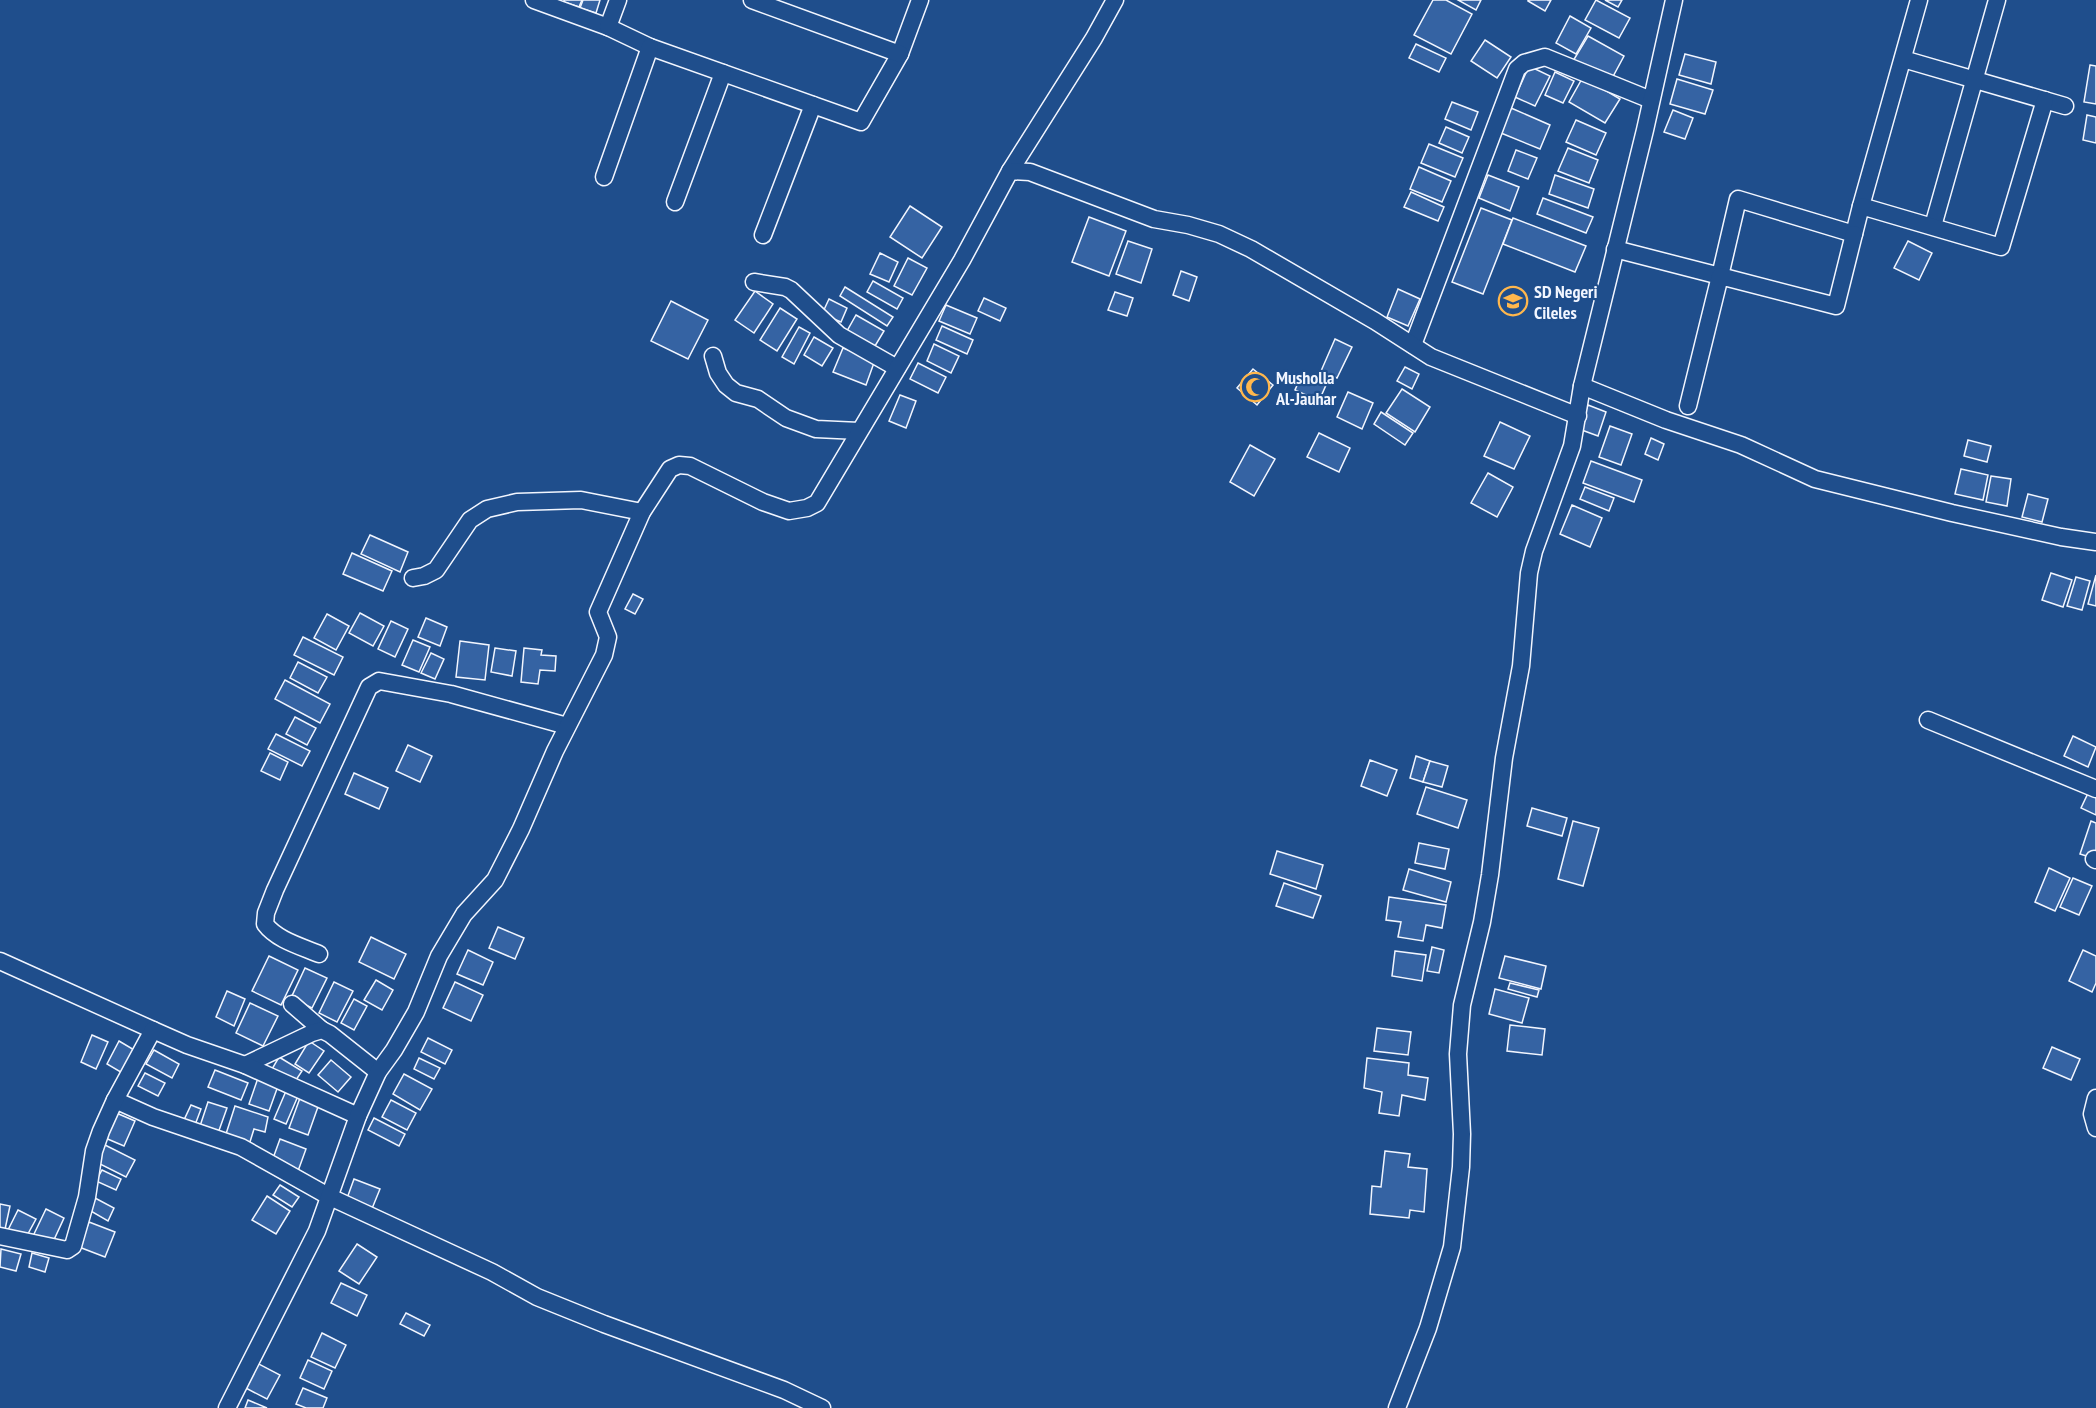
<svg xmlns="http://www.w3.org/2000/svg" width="2096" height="1408" font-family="'PT Sans Narrow',sans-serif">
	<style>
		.building { fill: #3563a3; stroke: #f2f6ff; stroke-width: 1.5 }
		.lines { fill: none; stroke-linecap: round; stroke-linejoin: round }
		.street-casing { stroke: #f2f6ff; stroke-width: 19 }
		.street { stroke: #1f4e8c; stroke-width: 16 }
		.labels { text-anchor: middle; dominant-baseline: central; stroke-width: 4.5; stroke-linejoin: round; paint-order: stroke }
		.poi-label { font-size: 18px; font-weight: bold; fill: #f2f6ff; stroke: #1f4e8c; text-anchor: start }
	</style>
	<rect width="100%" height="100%" fill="#1f4e8c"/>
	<g class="building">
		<polygon points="564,0 582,0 579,7 564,2"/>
		<polygon points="583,0 600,0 596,13 580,8"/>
		<polygon points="1433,0 1446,0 1472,14 1451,54 1414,35"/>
		<polygon points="1458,0 1481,0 1476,10"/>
		<polygon points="1528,0 1551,0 1545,11 1528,1"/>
		<polygon points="1596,0 1630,18 1619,38 1585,20"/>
		<polygon points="1605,0 1622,0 1618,7"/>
		<polygon points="1570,16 1591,28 1576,54 1556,43"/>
		<polygon points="1588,36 1624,56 1610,82 1573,61"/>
		<polygon points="1485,40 1511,57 1497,78 1471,61"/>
		<polygon points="1416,44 1446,58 1439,72 1409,58"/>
		<polygon points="1685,54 1716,62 1711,84 1679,75"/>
		<polygon points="2090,65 2096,66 2096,104 2084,102"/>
		<polygon points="1529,66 1550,76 1535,106 1515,97"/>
		<polygon points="1555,72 1574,81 1563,103 1545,95"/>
		<polygon points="1583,77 1620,99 1605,123 1569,102"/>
		<polygon points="1677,79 1713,90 1705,114 1670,104"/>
		<polygon points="1452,102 1478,112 1471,130 1445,119"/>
		<polygon points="1511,108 1550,125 1540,149 1501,133"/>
		<polygon points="1673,110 1693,118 1685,139 1664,132"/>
		<polygon points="2087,115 2096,117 2096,143 2083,140"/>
		<polygon points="1576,120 1606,133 1596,155 1566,142"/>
		<polygon points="1446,127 1469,137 1462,153 1439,143"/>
		<polygon points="1429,144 1463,158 1455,177 1421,163"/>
		<polygon points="1568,148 1598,160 1589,183 1558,171"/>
		<polygon points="1516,150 1537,158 1528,179 1508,171"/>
		<polygon points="1419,167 1451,181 1442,202 1410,189"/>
		<polygon points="1488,175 1519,187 1510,211 1479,198"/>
		<polygon points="1555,175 1594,189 1588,208 1549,194"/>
		<polygon points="1411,192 1444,207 1438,221 1404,207"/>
		<polygon points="1543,198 1593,217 1586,233 1537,214"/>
		<polygon points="910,206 942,227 922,258 890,237"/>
		<polygon points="1481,208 1512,220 1483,294 1452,282"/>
		<polygon points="1089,217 1126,231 1109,276 1072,262"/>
		<polygon points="1513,218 1586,246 1575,272 1503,244"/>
		<polygon points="1128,241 1152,249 1141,283 1116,274"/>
		<polygon points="1908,241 1932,253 1919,280 1894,268"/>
		<polygon points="880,253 898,262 889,282 870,274"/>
		<polygon points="908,258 927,268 912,295 894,286"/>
		<polygon points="1181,271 1197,277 1189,301 1173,295"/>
		<polygon points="873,281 903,298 897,309 867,292"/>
		<polygon points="845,287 893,317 887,326 840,296"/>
		<polygon points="1398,289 1420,299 1408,326 1387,317"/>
		<polygon points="755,291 773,304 754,333 735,320"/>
		<polygon points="1115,292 1133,298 1127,316 1108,310"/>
		<polygon points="984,298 1006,308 1000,321 978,311"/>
		<polygon points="829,299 847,308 841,322 822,314"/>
		<polygon points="671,301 708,320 688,359 651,341"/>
		<polygon points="946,305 977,318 970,334 939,321"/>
		<polygon points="780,308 797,319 777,351 760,340"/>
		<polygon points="856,315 884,331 875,346 847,331"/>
		<polygon points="942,326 973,340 967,354 936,340"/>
		<polygon points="799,327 810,333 794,364 782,357"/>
		<polygon points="814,337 833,348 822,366 804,355"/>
		<polygon points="1335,339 1352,347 1337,378 1321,371"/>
		<polygon points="934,344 959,356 951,373 927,361"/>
		<polygon points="843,348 875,360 866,385 833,372"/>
		<polygon points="918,363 946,377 938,393 910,379"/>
		<polygon points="1405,367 1419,374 1412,389 1397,381"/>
		<polygon points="1253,369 1273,385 1257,405 1237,388"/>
		<polygon points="1302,374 1326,385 1319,401 1295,390"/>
		<polygon points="1402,389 1430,407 1415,432 1386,413"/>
		<polygon points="1348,392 1373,403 1362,429 1337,417"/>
		<polygon points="900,395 916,401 906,428 889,421"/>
		<polygon points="1588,405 1606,412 1598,436 1579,429"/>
		<polygon points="1381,412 1413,433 1405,445 1374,424"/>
		<polygon points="1500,422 1530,436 1514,469 1484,456"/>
		<polygon points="1610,426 1632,434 1621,465 1599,457"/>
		<polygon points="1319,433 1350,448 1339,472 1307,457"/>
		<polygon points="1651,438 1664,444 1658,460 1645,454"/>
		<polygon points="1968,440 1991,446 1987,462 1964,456"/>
		<polygon points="1250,445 1275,459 1254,496 1230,482"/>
		<polygon points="1591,461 1642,480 1634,502 1583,483"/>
		<polygon points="1961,469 1988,475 1983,500 1955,494"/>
		<polygon points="1488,473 1513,487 1497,517 1471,503"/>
		<polygon points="1991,476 2011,479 2007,506 1986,502"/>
		<polygon points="1585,487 1614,498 1609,511 1580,499"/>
		<polygon points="2028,494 2048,499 2042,522 2022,517"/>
		<polygon points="1572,505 1602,518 1590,547 1560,534"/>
		<polygon points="370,535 408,552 400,572 361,554"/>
		<polygon points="352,553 392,571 383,591 343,574"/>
		<polygon points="2051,573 2072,580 2063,607 2042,600"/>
		<polygon points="2096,575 2096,606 2088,604"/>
		<polygon points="2076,577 2090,581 2082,610 2067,606"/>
		<polygon points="633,594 643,599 635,614 625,609"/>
		<polygon points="360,613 384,626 373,646 349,633"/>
		<polygon points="327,614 349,626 336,650 314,638"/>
		<polygon points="426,618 447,627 440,646 418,637"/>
		<polygon points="391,621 408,629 395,657 378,649"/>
		<polygon points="303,637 343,657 334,675 294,655"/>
		<polygon points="413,640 430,647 419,672 402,665"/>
		<polygon points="460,641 489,645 485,680 456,677"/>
		<polygon points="495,648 516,651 512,676 491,672"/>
		<polygon points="524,648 542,650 541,655 556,656 555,671 540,670 538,684 521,682"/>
		<polygon points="431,653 444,659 435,679 421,673"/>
		<polygon points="298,662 327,677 318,693 290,678"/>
		<polygon points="285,680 330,704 320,723 275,699"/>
		<polygon points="295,717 316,728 307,745 286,734"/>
		<polygon points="276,734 310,751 302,766 268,749"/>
		<polygon points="2073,736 2096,747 2088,767 2064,756"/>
		<polygon points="408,745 432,756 420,782 396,771"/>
		<polygon points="270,753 288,762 280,780 261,771"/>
		<polygon points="1416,756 1430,761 1423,782 1410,778"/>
		<polygon points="1370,760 1397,770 1387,796 1361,786"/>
		<polygon points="1430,761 1448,766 1442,787 1423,782"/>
		<polygon points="354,773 388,788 379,809 345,794"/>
		<polygon points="1426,787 1467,800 1458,828 1417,814"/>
		<polygon points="2090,789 2096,792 2096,815 2081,808"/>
		<polygon points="1532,808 1567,818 1562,836 1527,826"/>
		<polygon points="1573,821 1599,828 1583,886 1558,879"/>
		<polygon points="2091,821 2096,823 2096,859 2080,854"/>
		<polygon points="1419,843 1449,849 1445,869 1415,863"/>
		<polygon points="1277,851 1323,865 1316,889 1270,874"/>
		<polygon points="2049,868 2070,878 2055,911 2035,902"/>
		<polygon points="1409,869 1451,882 1446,902 1403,890"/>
		<polygon points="2073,878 2092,886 2079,915 2060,907"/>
		<polygon points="1284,883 1321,896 1313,918 1276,906"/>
		<polygon points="1389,897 1446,905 1442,928 1426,925 1423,941 1398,937 1401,922 1386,920"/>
		<polygon points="498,927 524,938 515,959 489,948"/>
		<polygon points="371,937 406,954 394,979 359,962"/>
		<polygon points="1432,947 1444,950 1439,973 1427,971"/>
		<polygon points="468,950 493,962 483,985 457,974"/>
		<polygon points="2083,950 2096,956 2096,983 2092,992 2069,981"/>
		<polygon points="1395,951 1426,955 1422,981 1392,976"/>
		<polygon points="269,956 298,970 281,1005 252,991"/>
		<polygon points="1505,956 1546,966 1541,989 1499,978"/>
		<polygon points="305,968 327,978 312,1008 291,998"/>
		<polygon points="376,980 393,990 382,1010 364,1000"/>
		<polygon points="334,982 353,991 337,1022 319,1013"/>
		<polygon points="455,982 483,995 471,1021 443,1008"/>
		<polygon points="1510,983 1539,990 1537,997 1508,989"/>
		<polygon points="1495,989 1529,998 1522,1023 1489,1014"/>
		<polygon points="227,991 245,999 234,1026 216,1017"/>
		<polygon points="354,999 367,1006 354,1030 341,1023"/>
		<polygon points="250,1003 278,1016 263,1046 236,1033"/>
		<polygon points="1510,1025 1545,1029 1542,1055 1507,1051"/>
		<polygon points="1377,1028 1411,1032 1408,1055 1374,1051"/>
		<polygon points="92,1035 108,1042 96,1069 81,1062"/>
		<polygon points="428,1038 452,1050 445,1064 421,1052"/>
		<polygon points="119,1041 136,1051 124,1074 107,1064"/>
		<polygon points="309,1041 324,1051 309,1073 295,1064"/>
		<polygon points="2052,1047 2080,1059 2071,1080 2043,1068"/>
		<polygon points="154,1050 179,1064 172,1078 146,1064"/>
		<polygon points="279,1057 302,1071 294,1083 272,1069"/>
		<polygon points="419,1058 440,1068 434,1079 414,1069"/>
		<polygon points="1367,1058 1409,1063 1408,1075 1428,1078 1425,1100 1402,1095 1399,1116 1379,1113 1382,1092 1364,1088"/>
		<polygon points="331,1060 351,1077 338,1092 318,1075"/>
		<polygon points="215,1070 248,1083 241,1100 208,1087"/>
		<polygon points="145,1073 165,1083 158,1096 138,1086"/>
		<polygon points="404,1074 432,1089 420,1110 393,1094"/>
		<polygon points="258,1078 278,1086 269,1111 249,1104"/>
		<polygon points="286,1091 298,1096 286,1124 274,1119"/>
		<polygon points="300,1098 319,1104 308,1135 289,1128"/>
		<polygon points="391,1100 416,1113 407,1130 382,1117"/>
		<polygon points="208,1102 227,1108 217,1136 199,1129"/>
		<polygon points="191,1105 201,1109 195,1125 184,1120"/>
		<polygon points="235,1106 268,1117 265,1132 254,1129 249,1145 225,1137"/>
		<polygon points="114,1112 135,1121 124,1146 103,1137"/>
		<polygon points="374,1118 405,1134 399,1146 368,1130"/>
		<polygon points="280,1139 306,1149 298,1171 272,1161"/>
		<polygon points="103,1144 135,1160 126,1177 94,1161"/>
		<polygon points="1385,1151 1410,1154 1408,1167 1427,1169 1424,1212 1410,1210 1409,1218 1370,1214 1372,1186 1381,1187"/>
		<polygon points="102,1170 121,1179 116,1190 96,1181"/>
		<polygon points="354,1179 380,1189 371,1211 346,1201"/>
		<polygon points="280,1185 299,1197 292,1207 273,1195"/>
		<polygon points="267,1196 290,1211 276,1234 252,1220"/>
		<polygon points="95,1198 114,1208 108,1221 89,1210"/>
		<polygon points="0,1204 10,1206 4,1234 0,1233"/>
		<polygon points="46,1209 64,1218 52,1244 33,1236"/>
		<polygon points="18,1210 36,1219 24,1241 7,1232"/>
		<polygon points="89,1222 115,1232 105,1257 79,1247"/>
		<polygon points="357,1244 377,1257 359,1284 339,1271"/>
		<polygon points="1,1249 21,1254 16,1271 0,1267"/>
		<polygon points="32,1253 49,1258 45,1272 29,1267"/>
		<polygon points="341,1283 367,1295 357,1316 331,1303"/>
		<polygon points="406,1313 430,1325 424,1336 400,1324"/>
		<polygon points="322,1333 346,1345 335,1368 311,1357"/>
		<polygon points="308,1360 332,1371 324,1389 300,1378"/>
		<polygon points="253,1361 280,1375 267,1399 240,1385"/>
		<polygon points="303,1388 327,1398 323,1408 306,1408 296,1404"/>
		<polygon points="248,1400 267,1408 245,1408"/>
	</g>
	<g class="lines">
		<g class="street-casing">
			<g id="street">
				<polyline points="534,0 608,27 650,47 861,122 900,54 920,0"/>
				<polyline points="752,0 900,54"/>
				<polyline points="608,27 618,0"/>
				<polyline points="1903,59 2065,106"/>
				<polyline points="1010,171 1094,38 1115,0"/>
				<polyline points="604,177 650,47"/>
				<polyline points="675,202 723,73"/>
				<polyline points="1861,206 1919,0"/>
				<polyline points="1933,226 1997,0"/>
				<polyline points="763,235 813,105"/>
				<polyline points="1615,249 1720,276 1738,199 1854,234 1861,206 2001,247 2045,100"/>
				<polyline points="754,282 785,287 791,290 839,335 897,368"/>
				<polyline points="1413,345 1517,69 1524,63 1545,57 1651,100"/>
				<polyline points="713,356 718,373 726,385 736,393 758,399 786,418 816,429 859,431"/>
				<polyline points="1582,386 1666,420 1741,445 1815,479 1952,513 2061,537 2096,542"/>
				<polyline points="1688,406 1720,276 1836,306 1854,234"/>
				<polyline points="413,578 424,576 436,570 470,520 487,509 517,502 581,500 642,512"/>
				<polyline points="1928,720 2096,789"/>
				<polyline points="2094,859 2096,860"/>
				<path d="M319,954C300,946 277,940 265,924L266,913L275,890L369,687L379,681L451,694L567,726"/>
				<polyline points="0,961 153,1030"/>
				<polyline points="292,1004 322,1030"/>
				<polyline points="245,1065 312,1033 322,1030 330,1034 378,1072"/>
				<polyline points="2096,1098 2092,1114 2096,1128"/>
				<polyline points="115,1100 153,1117 241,1147 330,1197 492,1272 537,1297 604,1324 784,1390 822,1408"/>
				<polyline points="0,1236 67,1250 73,1246 87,1197 94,1151 101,1131 115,1100 153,1030 187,1045 245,1065 358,1116"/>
				<polyline points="227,1408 317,1231 358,1116 378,1072 394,1050 416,1012 439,956 464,914 495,880 521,829 555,751 604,655 608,637 598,612 642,512 670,469 679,465 690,466 763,502 789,511 807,508 817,503 962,260 1010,171 1030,172 1154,219 1188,225 1219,234 1251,249 1375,321 1431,357 1578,416"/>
				<polyline points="1397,1408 1428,1328 1452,1247 1461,1167 1462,1134 1458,1054 1462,1005 1482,922 1490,875 1504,758 1521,666 1529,573 1534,551 1572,446 1582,386 1645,130 1674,0"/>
			</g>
		</g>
		<use href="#street" class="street"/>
	</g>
	<defs>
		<g id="school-ring" transform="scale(1.5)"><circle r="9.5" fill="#1f4e8c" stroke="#ffb74d" stroke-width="1.5"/><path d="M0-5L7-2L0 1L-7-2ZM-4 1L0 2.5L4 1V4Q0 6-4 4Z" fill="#ffb74d"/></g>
		<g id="mosque-ring" transform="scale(1.5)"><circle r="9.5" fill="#1f4e8c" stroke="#ffb74d" stroke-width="1.5"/><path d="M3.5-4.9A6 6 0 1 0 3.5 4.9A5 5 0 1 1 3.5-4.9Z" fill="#ffb74d"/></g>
	</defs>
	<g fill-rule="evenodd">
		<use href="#school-ring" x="1513" y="301"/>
		<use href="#mosque-ring" x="1255" y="387"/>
	</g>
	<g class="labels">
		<g class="poi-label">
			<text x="1534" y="291">SD Negeri<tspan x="1534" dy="21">Cileles</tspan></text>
			<text x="1276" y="377">Musholla<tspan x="1276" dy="21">Al-Jauhar</tspan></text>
		</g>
	</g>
</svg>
